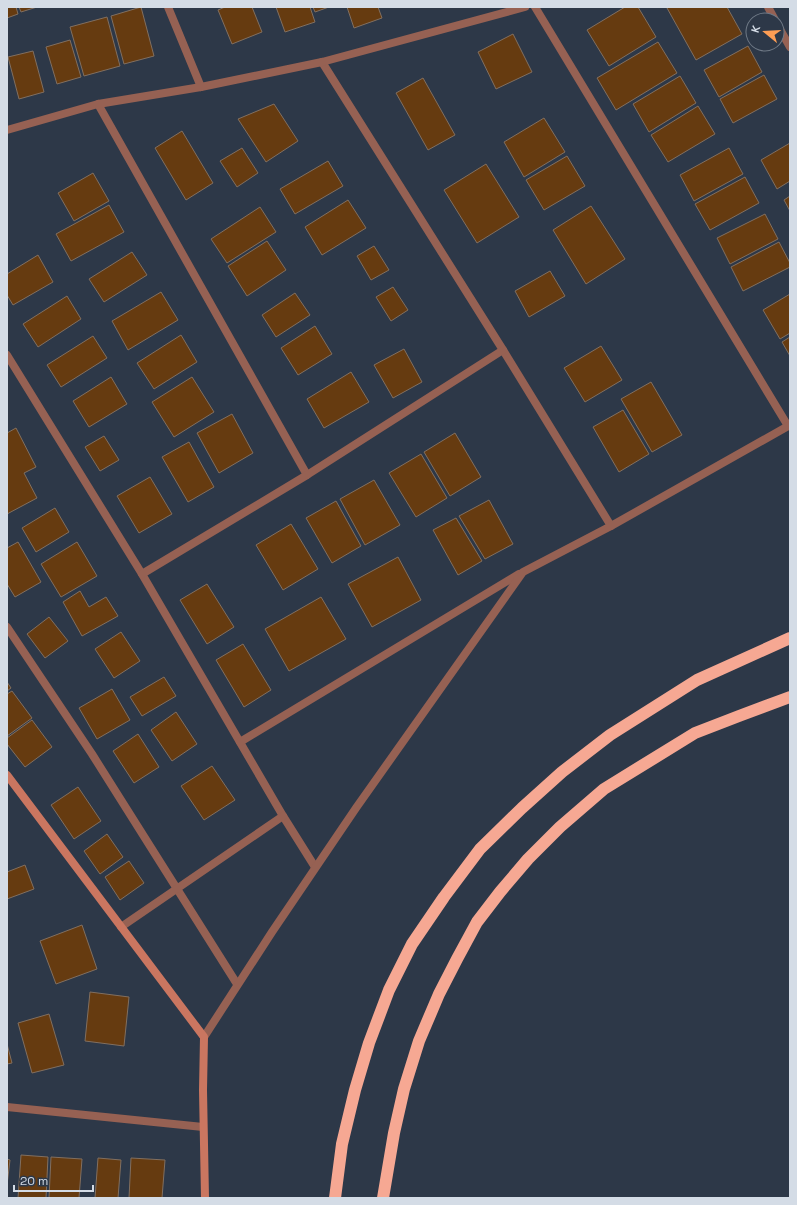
<svg xmlns="http://www.w3.org/2000/svg" width="797" height="1205" font-family="'Space Grotesk',sans-serif">
	<style>
		.building { fill: #663b10; stroke: #816f60 }
		.lines { fill: none; stroke-linecap: round; stroke-linejoin: round }
		.minor { stroke: #966153; stroke-width: 8 }
		.secondary { stroke: #ca7660; stroke-width: 8 }
		.motorway { stroke: #f6a893; stroke-width: 12 }
	</style>
	<rect width="100%" height="100%" fill="#2d3848"/>
	<g class="building">
		<polygon points="7,7 16,7 18,14 7,18"/>
		<polygon points="19,7 37,7 21,12"/>
		<polygon points="141,7 154,56 124,64 111,16"/>
		<polygon points="225,7 252,7 262,32 232,44 218,10"/>
		<polygon points="276,7 310,7 315,22 285,32"/>
		<polygon points="313,7 329,7 315,12"/>
		<polygon points="347,7 378,7 382,18 354,28"/>
		<polygon points="625,7 638,7 656,37 609,66 587,30"/>
		<polygon points="669,7 727,7 742,34 696,60 667,8"/>
		<polygon points="107,17 120,66 84,76 70,27"/>
		<polygon points="513,34 532,72 496,89 478,52"/>
		<polygon points="70,40 81,77 57,84 46,47"/>
		<polygon points="658,42 677,73 616,110 597,78"/>
		<polygon points="748,46 762,72 719,97 704,70"/>
		<polygon points="33,51 44,92 19,99 8,57"/>
		<polygon points="764,75 777,99 733,123 720,99"/>
		<polygon points="680,76 696,103 649,132 633,104"/>
		<polygon points="423,78 455,135 428,150 396,93"/>
		<polygon points="274,104 298,141 266,162 238,119"/>
		<polygon points="698,106 715,134 668,162 651,135"/>
		<polygon points="544,118 565,152 524,177 504,142"/>
		<polygon points="182,131 213,183 186,200 155,148"/>
		<polygon points="790,143 790,181 777,189 761,160"/>
		<polygon points="242,148 258,173 237,187 220,161"/>
		<polygon points="729,148 743,174 694,201 680,175"/>
		<polygon points="567,156 585,186 544,210 526,180"/>
		<polygon points="328,161 343,186 295,214 280,189"/>
		<polygon points="486,164 519,217 477,243 444,190"/>
		<polygon points="93,173 109,201 74,221 58,193"/>
		<polygon points="745,177 759,203 710,230 695,204"/>
		<polygon points="790,196 790,211 784,200"/>
		<polygon points="348,200 366,228 322,255 305,227"/>
		<polygon points="109,205 124,232 71,261 56,234"/>
		<polygon points="591,206 625,259 586,284 553,230"/>
		<polygon points="260,207 276,232 227,263 211,239"/>
		<polygon points="765,214 778,239 730,264 717,238"/>
		<polygon points="267,241 286,270 247,296 228,266"/>
		<polygon points="779,242 790,263 790,267 743,291 731,267"/>
		<polygon points="374,246 389,270 371,280 357,256"/>
		<polygon points="132,252 147,275 104,302 89,279"/>
		<polygon points="38,255 53,282 13,305 7,295 7,274"/>
		<polygon points="550,271 565,296 529,317 515,291"/>
		<polygon points="393,287 408,310 391,321 376,297"/>
		<polygon points="161,292 178,320 128,350 112,321"/>
		<polygon points="295,293 310,315 276,337 262,315"/>
		<polygon points="790,294 790,333 780,339 763,310"/>
		<polygon points="67,296 81,319 38,347 23,324"/>
		<polygon points="315,326 332,354 298,375 281,348"/>
		<polygon points="181,335 197,362 154,389 137,363"/>
		<polygon points="93,336 107,358 61,387 47,365"/>
		<polygon points="790,337 790,356 782,342"/>
		<polygon points="601,346 622,380 585,402 564,368"/>
		<polygon points="404,349 422,382 393,398 374,365"/>
		<polygon points="351,372 369,402 324,428 307,399"/>
		<polygon points="111,377 127,404 89,427 73,401"/>
		<polygon points="192,377 214,412 174,437 152,402"/>
		<polygon points="651,382 682,435 652,452 621,399"/>
		<polygon points="623,410 649,454 619,472 593,427"/>
		<polygon points="232,414 253,453 219,473 197,433"/>
		<polygon points="16,428 36,467 24,473 37,498 7,514 7,433"/>
		<polygon points="455,433 481,477 450,496 424,452"/>
		<polygon points="104,436 119,460 100,471 85,447"/>
		<polygon points="189,442 214,487 188,502 162,457"/>
		<polygon points="421,454 447,498 416,517 389,473"/>
		<polygon points="150,477 172,514 139,533 117,496"/>
		<polygon points="374,480 400,525 365,545 340,499"/>
		<polygon points="489,500 513,544 485,559 459,516"/>
		<polygon points="336,501 361,546 332,563 306,518"/>
		<polygon points="55,508 69,532 36,552 22,528"/>
		<polygon points="456,518 482,561 458,575 433,530"/>
		<polygon points="291,524 318,569 283,590 256,545"/>
		<polygon points="18,542 41,582 15,597 7,584 7,548"/>
		<polygon points="77,542 97,576 61,597 41,564"/>
		<polygon points="398,557 421,600 372,627 348,584"/>
		<polygon points="207,584 234,627 207,644 180,600"/>
		<polygon points="80,591 89,607 106,597 118,616 82,636 63,602"/>
		<polygon points="321,597 346,639 289,671 265,629"/>
		<polygon points="49,617 68,641 45,658 27,634"/>
		<polygon points="121,632 140,661 114,678 95,649"/>
		<polygon points="243,644 271,690 244,707 216,660"/>
		<polygon points="164,677 176,696 142,716 130,697"/>
		<polygon points="7,682 11,688 7,691"/>
		<polygon points="112,689 130,720 97,739 79,708"/>
		<polygon points="12,691 32,718 7,736 7,694"/>
		<polygon points="176,712 197,744 172,761 151,730"/>
		<polygon points="32,720 52,747 25,767 7,744 7,738"/>
		<polygon points="138,734 159,767 134,783 113,751"/>
		<polygon points="212,766 235,800 204,820 181,786"/>
		<polygon points="78,787 101,821 74,839 51,805"/>
		<polygon points="107,834 123,857 100,874 84,851"/>
		<polygon points="129,861 144,883 120,900 105,877"/>
		<polygon points="25,865 34,889 7,899 7,872"/>
		<polygon points="82,925 97,969 56,984 40,941"/>
		<polygon points="90,992 129,997 124,1046 85,1041"/>
		<polygon points="49,1014 64,1065 32,1073 18,1023"/>
		<polygon points="7,1044 12,1063 7,1064"/>
		<polygon points="21,1155 48,1157 46,1198 18,1198"/>
		<polygon points="51,1157 82,1159 79,1198 49,1198"/>
		<polygon points="98,1158 121,1160 118,1198 95,1198"/>
		<polygon points="131,1158 165,1160 162,1198 129,1198"/>
		<polygon points="7,1159 10,1160 7,1185"/>
	</g>
	<g class="lines">
		<g class="minor">
			<polyline points="168,7 201,87"/>
			<polyline points="535,7 788,426"/>
			<polyline points="768,7 775,20"/>
			<polyline points="777,24 790,47"/>
			<polyline points="322,62 503,350 611,526"/>
			<polyline points="98,104 307,475"/>
			<polyline points="7,130 98,104 201,87 322,62 525,7"/>
			<polyline points="7,355 142,574 283,816 315,867"/>
			<polyline points="142,574 307,475 503,350"/>
			<polyline points="7,627 92,754 237,984"/>
			<polyline points="240,742 519,574"/>
			<polyline points="121,927 283,816"/>
			<polyline points="204,1037 272,932 356,808 523,572 611,526 790,425"/>
			<polyline points="7,1107 203,1127"/>
		</g>
		<polyline class="secondary" points="7,775 204,1037 203,1090 205,1198"/>
		<g class="motorway">
			<polyline points="335,1198 342,1144 355,1090 369,1043 389,990 412,944 444,897 480,849 522,808 562,772 610,735 697,680 790,638"/>
			<polyline points="383,1198 394,1133 404,1089 419,1041 439,994 457,959 477,922 500,892 528,859 560,827 604,789 695,733 739,716 790,697"/>
		</g>
	</g>
	<rect width="797" height="1205" fill="none" stroke="#d4dce6" stroke-width="16"/>
	<g transform="translate(765 32) rotate(288)"><circle r="19" fill="#2d3848" stroke="#707a87"/>
	<path d="M0-3L7 15L0 10L-7 15Z" fill="#fd9d54"/>
	<text y="-6" font-size="11" font-weight="bold" text-anchor="middle" fill="#d4dce6">K</text>
	</g>
	<path d="M14 1185v6h79v-6" fill="none" stroke="#d4dce6" stroke-width="2"/>
	<text x="20" y="1185" font-size="12" fill="#d4dce6" stroke="#2d3848" stroke-width="3" paint-order="stroke">20 m</text>
</svg>
